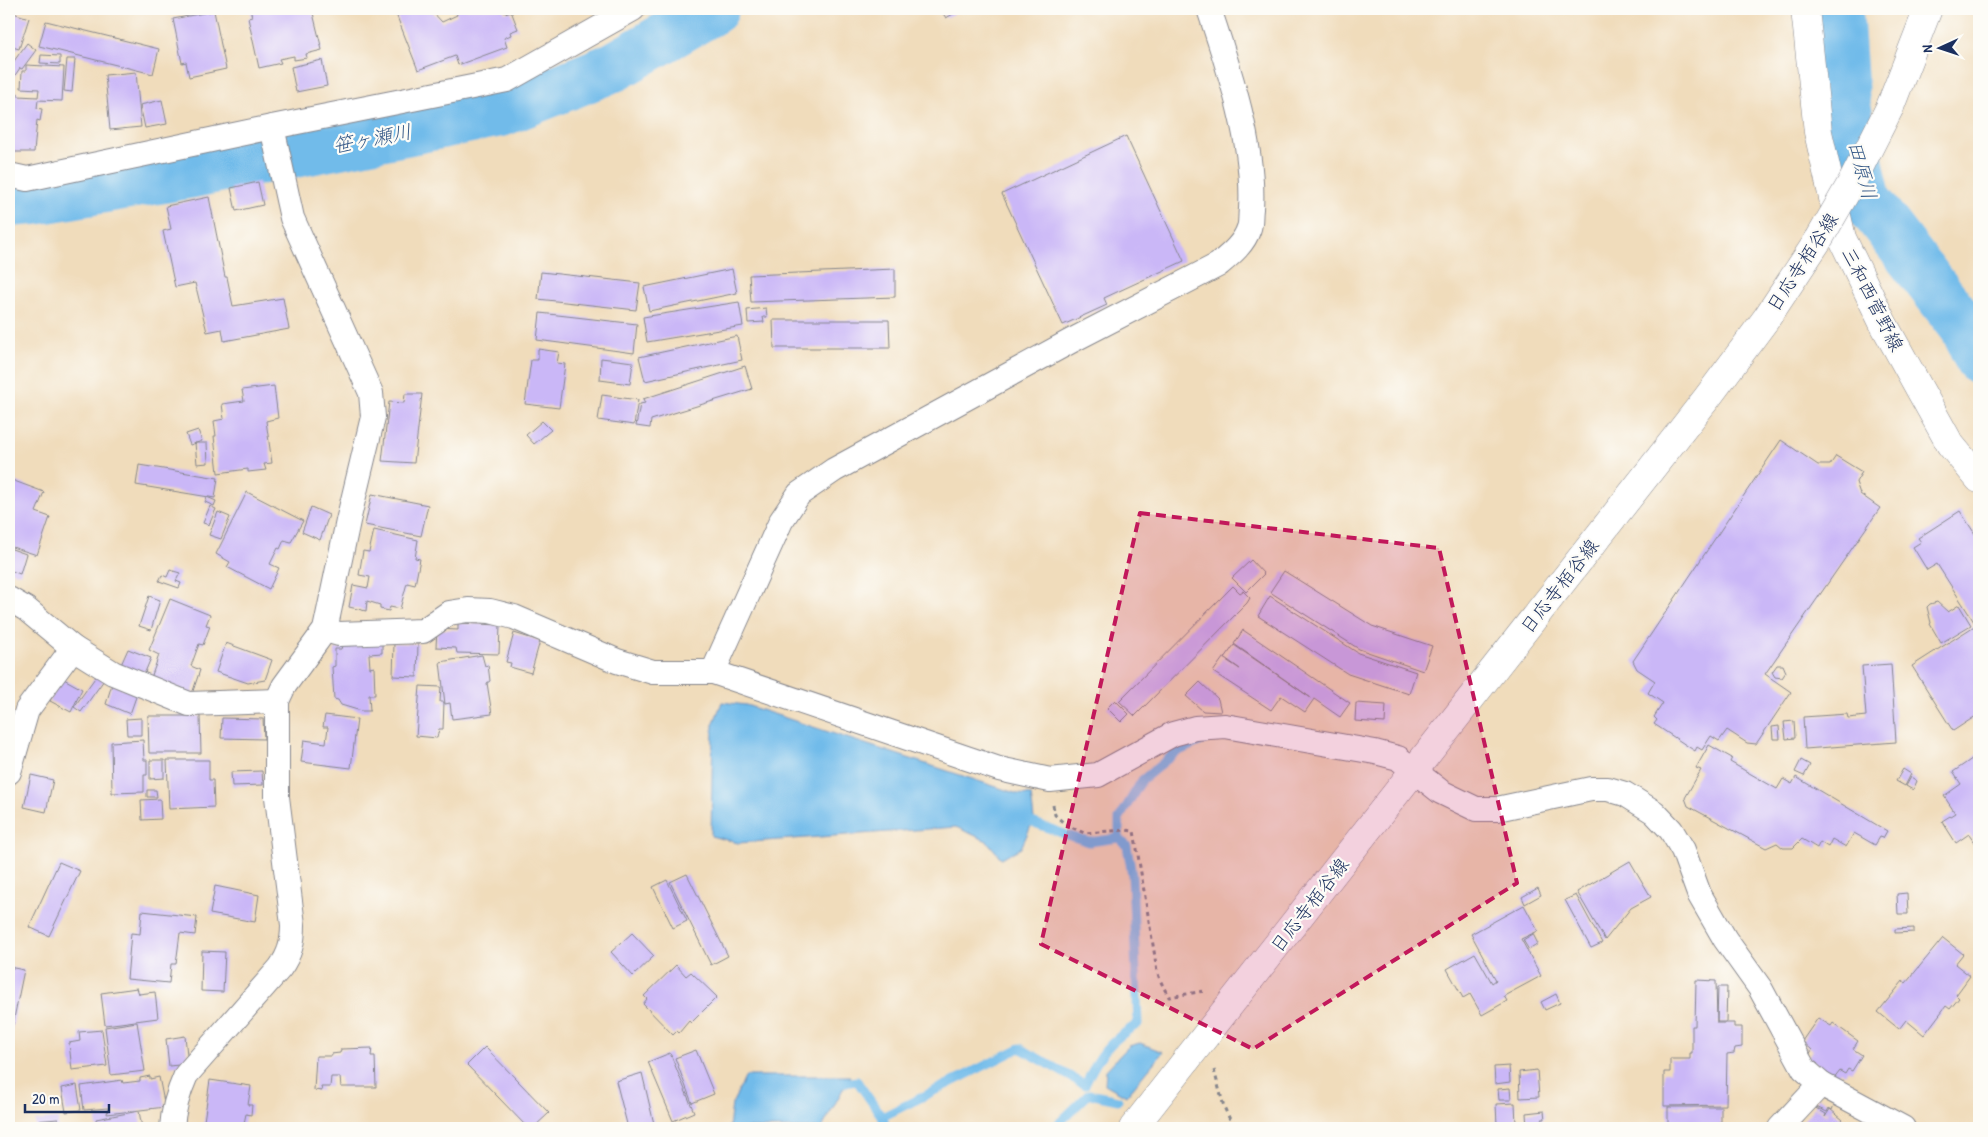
<svg xmlns="http://www.w3.org/2000/svg" width="1988" height="1137" font-family="'Patrick Hand','Klee One',sans-serif">
	<style>
		.water { fill: #71bbea; stroke: #4675a4 }
		.lines { fill: none; stroke-linecap: round; stroke-linejoin: round }
		.stream { stroke: #71bbea; stroke-width: 9 }
		.river { stroke: #71bbea; stroke-width: 50 }
		.building { fill: #cab7f7 }
		.minor-casing { stroke: #86868c; stroke-width: 26 }
		.secondary-casing { stroke: #86868c; stroke-width: 29 }
		.path { stroke: #86868c; stroke-width: 3; stroke-dasharray: 4 4; stroke-linecap: butt }
		.minor { stroke: #fff; stroke-width: 24 }
		.secondary { stroke: #fff; stroke-width: 28 }
		.secondary-bridge-casing { stroke: #86868c; stroke-width: 29; stroke-linecap: butt }
		.secondary-bridge { stroke: #fff; stroke-width: 28 }
		.marked { fill: #c2185b; fill-opacity: 0.2; stroke: #c2185b; stroke-width: 4; stroke-dasharray: 10 6; stroke-linejoin: round }
		.labels { text-anchor: middle; dominant-baseline: central; stroke-width: 4.5; stroke-linejoin: round; paint-order: stroke }
		.street-label { font-size: 19px; fill: #1b2f5e; stroke: #fdfcf7 }
		.water-label { font-size: 20px; font-style: italic; fill: #355988; stroke: #fdfcf7 }
	</style>
	<rect width="100%" height="100%" fill="#fdfcf7"/>
	<filter id="ink" filterUnits="userSpaceOnUse"><feTurbulence type="fractalNoise" baseFrequency=".02" numOctaves="2"/><feDisplacementMap in="SourceGraphic" scale="10" xChannelSelector="R" yChannelSelector="G"/><feConvolveMatrix kernelMatrix="1 2 1 2 8 2 1 2 1" color-interpolation-filters="sRGB"/></filter>
	<filter id="wash" filterUnits="userSpaceOnUse"><feTurbulence type="fractalNoise" baseFrequency=".0096" numOctaves="4" result="noise"/><feDisplacementMap in="SourceGraphic" scale="20" xChannelSelector="R" yChannelSelector="G"/><feGaussianBlur stdDeviation="1.12" result="paint"/><feColorMatrix in="noise" values="0 0 0 0 0 0 0 0 0 0 0 0 0 0 0 0 0 1.4 0 .05"/><feComposite in="paint" operator="in"/></filter>
	<g filter="url(#wash)">
		<rect width="100%" height="100%" fill="#f0dcbb"/>
		<g class="water">
			<polygon points="722,702 746,705 1018,794 1031,795 1034,819 1021,848 1001,858 987,841 956,827 738,843 711,836 713,725"/>
			<polygon points="1140,1043 1163,1052 1126,1096 1105,1084 1106,1070 1129,1046"/>
			<polygon points="746,1076 850,1076 822,1128 729,1128 732,1104"/>
		</g>
		<g class="lines">
			<g class="stream">
				<polyline points="1021,818 1067,835 1089,842 1119,838"/>
				<polyline points="836,1084 857,1081 882,1117 887,1128"/>
				<path d="M882,1117L1020,1048L1085,1085C1099,1055 1109,1041 1138,1024L1132,875L1127,846L1119,838V819L1142,780L1175,753L1204,740"/>
				<polyline points="1054,1128 1089,1094 1118,1100"/>
			</g>
			<g class="river">
				<polyline points="1838,9 1844,96 1867,201 1965,328 1979,359"/>
				<polyline points="9,202 34,200 193,173 501,112 614,67 714,9"/>
			</g>
		</g>
		<g id="blocks">
			<g class="building">
				<polygon points="250,9 312,9 322,50 306,54 307,58 294,60 294,56 279,59 281,63 259,68 248,18 252,17"/>
				<polygon points="412,9 430,9 442,22 457,15 455,9 503,9 505,13 511,11 518,29 510,32 511,35 504,38 507,47 458,65 455,56 418,70 396,14"/>
				<polygon points="940,9 962,9 946,18"/>
				<polygon points="214,11 226,69 189,77 186,62 182,63 173,19"/>
				<polygon points="10,12 29,18 19,49 9,46"/>
				<polygon points="46,21 159,49 153,74 39,46"/>
				<polygon points="27,43 36,50 22,69 20,68 9,84 9,68"/>
				<polygon points="41,55 60,56 60,64 40,63"/>
				<polygon points="67,59 75,59 72,92 64,91"/>
				<polygon points="322,60 327,86 296,92 291,67"/>
				<polygon points="26,65 64,67 62,101 38,100 37,108 42,109 40,121 37,120 34,152 9,152 9,92 18,93 18,96 38,97 39,89 21,88 22,71 26,71"/>
				<polygon points="136,72 141,127 110,130 105,75"/>
				<polygon points="162,100 167,124 145,128 140,105"/>
				<polygon points="1126,136 1184,261 1104,298 1107,305 1063,325 1002,194"/>
				<polygon points="258,182 263,205 236,211 231,188"/>
				<polygon points="209,197 225,277 227,277 233,306 283,298 289,329 224,341 222,329 207,332 195,283 175,287 163,231 171,229 166,206"/>
				<polygon points="732,269 737,293 649,311 644,287"/>
				<polygon points="895,269 895,297 751,302 749,275"/>
				<polygon points="541,272 640,283 636,310 538,299"/>
				<polygon points="739,302 743,326 647,342 643,317"/>
				<polygon points="766,308 767,317 763,317 764,322 748,323 747,310"/>
				<polygon points="540,313 637,324 634,353 537,340"/>
				<polygon points="773,320 889,320 890,348 774,348"/>
				<polygon points="737,336 742,360 645,381 639,357"/>
				<polygon points="538,349 559,352 557,363 565,364 559,408 525,404 531,360 538,360"/>
				<polygon points="601,358 633,362 630,384 600,380"/>
				<polygon points="745,366 752,389 651,420 650,428 636,426 640,404 645,403 643,399"/>
				<polygon points="274,386 278,418 266,421 272,463 264,464 266,470 248,472 248,469 218,473 214,436 216,436 214,421 224,419 222,404 244,401 242,390"/>
				<polygon points="405,394 422,394 414,463 382,461 389,402 404,403"/>
				<polygon points="602,395 638,400 634,425 598,420"/>
				<polygon points="542,421 551,430 534,444 526,435"/>
				<polygon points="198,430 202,441 190,445 186,434"/>
				<polygon points="1781,440 1818,465 1830,465 1836,456 1862,472 1856,482 1860,494 1880,508 1765,674 1791,692 1756,744 1747,743 1727,730 1719,741 1711,736 1702,750 1697,747 1695,751 1654,724 1657,720 1654,717 1663,703 1648,693 1655,681 1637,669 1633,661"/>
				<polygon points="195,443 207,443 208,463 197,464"/>
				<polygon points="139,465 218,478 215,498 136,485"/>
				<polygon points="9,479 44,492 36,512 50,517 37,555 9,546"/>
				<polygon points="247,492 303,521 291,542 284,540 280,549 278,548 270,564 279,568 269,589 227,567 230,562 216,554"/>
				<polygon points="372,494 428,505 421,536 365,525"/>
				<polygon points="207,497 216,501 214,506 205,502"/>
				<polygon points="210,506 216,509 209,525 203,523"/>
				<polygon points="311,507 329,515 320,540 302,532"/>
				<polygon points="1960,511 1979,540 1979,714 1953,731 1912,666 1976,625 1937,564 1927,570 1913,547 1921,542 1918,538"/>
				<polygon points="218,512 230,517 221,539 209,535"/>
				<polygon points="374,530 418,540 415,558 420,559 415,585 407,583 400,609 390,607 389,611 380,609 380,605 367,601 366,611 349,607 353,585 368,588 370,577 359,575 363,551 369,552"/>
				<polygon points="9,548 26,554 20,574 9,570"/>
				<polygon points="1251,560 1264,574 1246,592 1232,578"/>
				<polygon points="170,570 180,573 176,581 181,583 179,588 159,581 162,575 167,577"/>
				<polygon points="1284,571 1372,626 1432,646 1423,671 1359,649 1270,592"/>
				<polygon points="1233,586 1240,593 1243,591 1250,598 1247,603 1135,716 1119,701"/>
				<polygon points="149,596 160,600 151,630 139,626"/>
				<polygon points="1270,596 1358,653 1416,672 1409,694 1348,674 1258,616"/>
				<polygon points="170,599 210,615 206,625 210,626 203,645 199,644 191,666 200,670 192,694 151,678 159,655 149,650"/>
				<polygon points="1937,602 1948,612 1959,605 1971,625 1941,643 1930,624 1931,623 1927,607 1930,604"/>
				<polygon points="458,623 500,625 499,654 457,653 456,648 436,647 437,629 458,630"/>
				<polygon points="1243,630 1350,703 1340,717 1314,699 1305,712 1281,696 1271,710 1213,672 1223,658 1240,669 1225,658 1234,645 1311,698 1234,644"/>
				<polygon points="514,633 540,641 531,673 510,667 511,663 506,662"/>
				<polygon points="382,641 382,653 369,654 370,668 374,667 375,695 369,695 370,711 361,711 341,705 338,700 334,699 332,667 335,666 335,649 341,649 342,646 369,645 369,642"/>
				<polygon points="226,643 272,660 265,680 248,683 216,672"/>
				<polygon points="394,643 418,644 417,677 393,676"/>
				<polygon points="128,649 151,658 143,677 120,667"/>
				<polygon points="482,655 485,666 488,665 490,681 487,683 492,714 452,719 450,703 445,704 440,662"/>
				<polygon points="1891,664 1896,742 1805,749 1803,717 1847,714 1848,718 1866,716 1862,666"/>
				<polygon points="1777,665 1783,665 1786,672 1782,678 1775,677 1772,672"/>
				<polygon points="97,675 104,680 81,712 74,707"/>
				<polygon points="9,678 13,679 9,691"/>
				<polygon points="62,678 82,689 71,712 50,701"/>
				<polygon points="1200,682 1218,699 1221,712 1203,711 1186,696"/>
				<polygon points="112,684 137,694 130,714 106,704"/>
				<polygon points="420,686 441,687 440,702 444,702 443,729 439,729 437,738 416,736"/>
				<polygon points="1115,700 1129,714 1121,722 1107,708"/>
				<polygon points="1356,703 1386,705 1385,723 1355,721"/>
				<polygon points="325,715 357,719 351,768 301,762 304,740 326,743 328,727 323,727"/>
				<polygon points="148,716 200,716 201,753 149,753"/>
				<polygon points="141,718 141,735 127,735 126,719"/>
				<polygon points="222,718 263,719 264,739 221,738"/>
				<polygon points="1794,721 1795,738 1786,739 1784,722"/>
				<polygon points="1779,726 1780,739 1773,739 1772,727"/>
				<polygon points="143,740 144,760 147,760 147,775 144,775 144,792 112,793 111,742"/>
				<polygon points="1709,745 1732,758 1730,762 1777,789 1783,779 1792,784 1796,777 1887,831 1883,838 1880,837 1875,845 1854,833 1846,847 1832,839 1828,847 1820,842 1817,848 1802,839 1793,848 1783,848 1777,843 1766,848 1688,806 1685,798 1701,770 1696,768"/>
				<polygon points="1979,754 1979,848 1969,834 1956,843 1942,821 1955,813 1944,796 1961,784 1953,772"/>
				<polygon points="150,760 164,760 164,778 150,779"/>
				<polygon points="167,760 209,760 209,780 213,780 214,807 169,809"/>
				<polygon points="1801,760 1810,765 1804,776 1795,772"/>
				<polygon points="1903,769 1911,774 1905,786 1896,781"/>
				<polygon points="262,771 263,785 232,786 231,772"/>
				<polygon points="31,775 53,780 46,812 24,807"/>
				<polygon points="1911,777 1917,781 1913,790 1906,786"/>
				<polygon points="147,790 156,790 157,797 147,797"/>
				<polygon points="160,799 161,819 142,820 141,800"/>
				<polygon points="1630,861 1651,897 1631,908 1605,940 1577,892"/>
				<polygon points="59,862 80,871 49,936 29,927"/>
				<polygon points="687,874 728,956 711,965 670,882"/>
				<polygon points="667,880 687,921 673,928 653,887"/>
				<polygon points="215,886 259,895 255,922 210,914"/>
				<polygon points="1538,888 1541,895 1525,904 1522,897"/>
				<polygon points="1907,893 1908,914 1898,914 1897,894"/>
				<polygon points="1576,895 1602,943 1591,948 1565,900"/>
				<polygon points="1524,905 1538,931 1521,939 1541,976 1504,996 1507,1001 1482,1015 1470,994 1463,998 1447,969 1475,953 1492,983 1496,980 1471,934"/>
				<polygon points="142,911 197,917 195,935 180,933 176,964 171,964 169,983 127,979 131,933 140,934"/>
				<polygon points="1914,928 1914,932 1895,933 1895,929"/>
				<polygon points="632,933 654,956 633,976 611,952"/>
				<polygon points="1533,934 1538,944 1529,950 1523,940"/>
				<polygon points="1943,938 1963,954 1955,964 1970,976 1956,995 1959,998 1950,1009 1946,1006 1924,1035 1906,1020 1899,1029 1878,1012 1903,981 1906,983"/>
				<polygon points="202,951 225,952 223,992 201,991"/>
				<polygon points="676,965 686,976 691,972 717,997 691,1023 689,1021 679,1033 677,1031 673,1035 643,1004 647,999 644,996"/>
				<polygon points="9,967 24,970 10,1038 9,1038"/>
				<polygon points="1696,980 1716,981 1717,1023 1734,1023 1734,1027 1742,1027 1742,1047 1735,1048 1734,1053 1727,1054 1726,1105 1664,1106 1664,1072 1670,1072 1670,1059 1690,1059 1690,1053 1692,1053 1692,1026 1695,1026"/>
				<polygon points="1718,987 1727,987 1726,1022 1717,1022"/>
				<polygon points="137,988 139,994 155,992 158,1018 105,1025 101,993"/>
				<polygon points="1556,994 1560,1003 1545,1010 1541,1002"/>
				<polygon points="1818,1018 1831,1026 1833,1023 1858,1041 1853,1049 1862,1055 1852,1071 1848,1069 1845,1074 1840,1071 1833,1080 1816,1067 1818,1064 1808,1057 1812,1050 1802,1041"/>
				<polygon points="137,1022 145,1071 111,1075 105,1027"/>
				<polygon points="102,1030 107,1066 72,1070 69,1043 80,1041 79,1032"/>
				<polygon points="185,1036 187,1055 179,1065 169,1066 166,1039"/>
				<polygon points="485,1047 549,1113 533,1128 528,1128 467,1065"/>
				<polygon points="372,1048 371,1056 375,1056 376,1087 341,1087 340,1077 331,1077 330,1087 321,1087 322,1091 314,1090 316,1056 331,1056 331,1054 340,1053 341,1049"/>
				<polygon points="696,1050 714,1094 692,1103 675,1058"/>
				<polygon points="670,1053 694,1112 673,1121 648,1062"/>
				<polygon points="9,1064 15,1065 9,1086"/>
				<polygon points="1509,1066 1510,1082 1495,1084 1494,1067"/>
				<polygon points="1537,1070 1539,1097 1520,1098 1519,1072"/>
				<polygon points="642,1073 655,1128 628,1128 616,1081"/>
				<polygon points="150,1076 150,1079 159,1077 165,1107 107,1114 108,1108 84,1110 81,1086 122,1080 123,1083 140,1081 140,1078"/>
				<polygon points="210,1080 251,1086 248,1105 252,1105 251,1115 246,1114 243,1128 203,1128"/>
				<polygon points="77,1085 81,1110 66,1112 62,1088"/>
				<polygon points="1510,1088 1511,1100 1499,1100 1498,1089"/>
				<polygon points="1818,1097 1834,1105 1832,1110 1829,1108 1827,1112 1814,1106"/>
				<polygon points="1515,1103 1516,1124 1497,1125 1496,1104"/>
				<rect x="1668" y="1107" width="53" height="21"/>
				<polygon points="1814,1107 1826,1114 1825,1117 1830,1109 1843,1120 1840,1124 1845,1127 1844,1128 1798,1128"/>
				<polygon points="139,1111 142,1128 97,1128 96,1119"/>
				<polygon points="1544,1111 1545,1119 1542,1119 1542,1127 1527,1128 1526,1113"/>
				<polygon points="58,1119 58,1128 36,1128 35,1121"/>
			</g>
		</g>
	</g>
	<g filter="url(#ink)">
		<use href="#blocks" fill-opacity="0" stroke="#86868c" stroke-width="1"/>
		<g class="lines">
			<g class="minor-casing">
				<g id="minor">
					<polyline points="9,175 27,179 272,127 507,80 633,9"/>
					<polyline points="9,599 26,609 73,648"/>
					<polyline points="325,630 339,634 423,631 449,613 468,610 490,611 514,617 617,661 653,672 713,672 999,769 1050,780 1098,775 1173,734 1195,728 1225,726 1375,752 1398,758 1441,792 1476,809 1497,809 1591,789 1608,789 1625,794 1654,812 1671,830 1683,850 1699,894 1725,939 1760,988 1804,1069 1821,1084"/>
					<path d="M713,672L781,521L799,494L834,470L1071,341L1218,265C1230,255 1244,244 1249,228C1251,223 1250,215 1251,209C1255,145 1229,69 1209,9"/>
					<polyline points="9,772 27,710 73,648 113,673 189,704 277,701"/>
					<path d="M172,1128C173,1109 178,1093 186,1075L280,968C290,954 293,942 293,925L277,797V701L284,686L325,630L348,521L373,417L371,393L292,218L272,127"/>
					<polyline points="1780,1128 1821,1084 1903,1128"/>
				</g>
			</g>
			<g class="secondary-casing">
				<g id="secondary">
					<polyline points="1805,9 1818,132 1842,238 1883,323 1950,444 1979,479"/>
					<polyline points="1890,107 1928,9"/>
					<polyline points="1133,1128 1707,398 1766,319 1819,239"/>
				</g>
			</g>
			<g class="path">
				<path d="M1053,805L1055,815L1065,824L1084,833L1125,830L1134,831L1155,957C1156,973 1161,983 1169,997L1204,991"/>
				<polyline points="1214,1070 1224,1107 1234,1128"/>
			</g>
			<use href="#minor" class="minor"/>
			<use href="#secondary" class="secondary"/>
			<g class="secondary-bridge-casing">
				<polyline id="secondary-bridge" points="1819,239 1852,182 1890,107"/>
			</g>
			<use href="#secondary-bridge" class="secondary-bridge"/>
		</g>
	</g>
	<path class="marked" d="M1140,513L1439,548L1517,883L1253,1049L1041,944Z"/>
	<g class="labels">
		<g class="street-label">
			<text transform="translate(1802 262) rotate(-57)">日応寺栢谷線</text>
			<text transform="translate(1873 299) rotate(63)">三和西菅野線</text>
			<text transform="translate(1559 586) rotate(-52)">日応寺栢谷線</text>
			<text transform="translate(1309 905) rotate(-52)">日応寺栢谷線</text>
		</g>
		<g class="water-label">
			<text transform="translate(372 138) rotate(-11)">笹ヶ瀬川</text>
			<text transform="translate(1863 170) rotate(75)">田原川</text>
		</g>
	</g>
	<rect width="1988" height="1137" fill="none" stroke="#fdfcf7" stroke-width="30"/>
	<g transform="translate(1940 48) rotate(267)" stroke="#fdfcf7" stroke-width="4" paint-order="stroke">
	<path d="M0-4L9 19L0 12L-9 19Z" fill="#1b2f5e"/>
	<text y="-8" font-size="14" font-weight="bold" text-anchor="middle" fill="#1b2f5e">N</text>
	</g>
	<path d="M25 1104v8h84v-8" fill="none" stroke="#1b2f5e" stroke-width="2.5"/>
	<text x="32" y="1104" font-size="15" fill="#1b2f5e" stroke="#fdfcf7" stroke-width="4" paint-order="stroke">20 m</text>
</svg>
